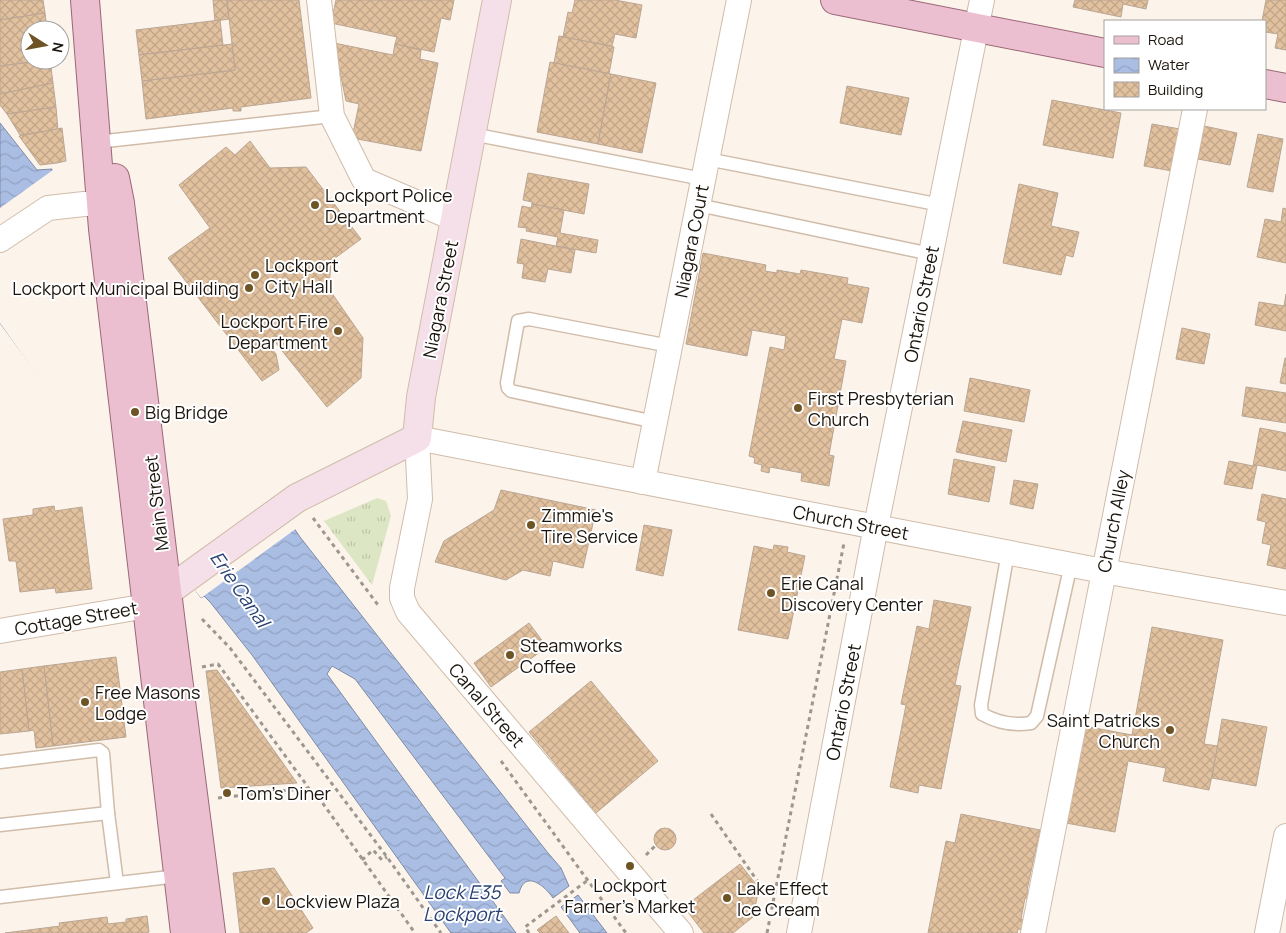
<svg xmlns="http://www.w3.org/2000/svg" width="1286" height="933" font-family="Manrope,sans-serif">
	<style>
		.grass { fill: url(#grass-tufts) }
		.water { fill: url(#water-waves); stroke: #7f8ba4 }
		.pier { fill: #fcf4eb }
		.building { fill: url(#building-cross-hatch); stroke: #baa693 }
		.lines { fill: none; stroke-linecap: round; stroke-linejoin: round }
		.lane-casing { stroke: #d0bca9; stroke-width: 15 }
		.street-casing { stroke: #d0bca9; stroke-width: 26 }
		.secondary-casing { stroke: #d0bca9; stroke-width: 30 }
		.primary-casing { stroke: #9a6878; stroke-width: 30 }
		.path { stroke: #9e978f; stroke-width: 3; stroke-dasharray: 4 4; stroke-linecap: butt }
		.lane { stroke: #fff; stroke-width: 12 }
		.street { stroke: #fff; stroke-width: 24 }
		.secondary { stroke: #f5dfe8; stroke-width: 28 }
		.primary { stroke: #ecbfd0; stroke-width: 28 }
		.poi-dot { fill: #6e5325; stroke: #fff; stroke-width: 2 }
		.labels { text-anchor: middle; dominant-baseline: central; stroke-width: 4; stroke-linejoin: round; paint-order: stroke }
		.poi-label { font-size: 18px; fill: #1b150d; stroke: #fff; text-anchor: start }
		.street-label { font-size: 18px; fill: #1b150d; stroke: #fff }
		.water-label { font-size: 19px; font-style: italic; fill: #2a4273; stroke: #fff }
	</style>
	<defs>
		<pattern id="grass-tufts" width="24" height="20" patternUnits="userSpaceOnUse" patternTransform="scale(1.25)"><rect width="24" height="20" fill="#dde6c4"/><path d="M3 7l-1-3M5 7V3M7 7l1-3M15 17l-1-3M17 17v-4M19 17l1-3" fill="none" stroke="#bdc4a7"/></pattern>
		<pattern id="water-waves" width="16" height="10" patternUnits="userSpaceOnUse" patternTransform="scale(1.25)"><rect width="16" height="10" fill="#aabee4"/><path d="M0 5q4-4 8 0t8 0" fill="none" stroke="#92a2c2"/></pattern>
		<pattern id="building-cross-hatch" width="8" height="8" patternUnits="userSpaceOnUse" patternTransform="scale(1.25)"><rect width="8" height="8" fill="#e2c19f"/><path d="M0 0l8 8M0 8l8-8" fill="none" stroke="#c1a588"/></pattern>
	</defs>
	<rect width="100%" height="100%" fill="#fcf4eb"/>
	<polygon class="grass" points="377,498 386,501 391,516 372,585 324,521"/>
	<g class="water">
		<path d="M0,123L37,170L52,169L300,537L548,853L561,868L569,886L553,898C545,886 525,869 519,893H510L501,881L505,878L355,679L332,666L327,674L516,933H451L252,655L210,602L204,596L201,598L0,323Z"/>
		<polygon points="578,895 607,933 580,933 561,907"/>
	</g>
	<polygon class="pier" points="55,168 297,528 201,598 136,515 0,323 0,208 53,170 52,169"/>
	<g class="building">
		<polygon points="0,0 43,0 45,13 0,20"/>
		<polygon points="213,0 227,0 229,19 215,21"/>
		<polygon points="227,0 299,0 311,98 241,107 241,111 233,111 233,108 146,119 142,81 235,70"/>
		<polygon points="336,0 454,0 450,20 441,18 434,52 395,44 397,37 331,23"/>
		<polygon points="575,0 615,0 642,5 636,38 615,34 612,46 563,37 568,12 572,13"/>
		<polygon points="1075,0 1148,0 1146,9 1123,4 1121,17 1073,7"/>
		<polygon points="1266,0 1286,0 1286,50 1275,48 1278,34 1265,32 1265,21 1262,21"/>
		<polygon points="45,13 47,30 30,30 30,60 46,60 0,66 0,20"/>
		<polygon points="220,20 223,45 139,55 136,30"/>
		<polygon points="559,36 614,47 609,74 554,63"/>
		<polygon points="334,43 393,55 395,44 421,50 420,59 438,63 421,151 352,138 359,104 346,101"/>
		<polygon points="232,44 235,70 142,81 139,55"/>
		<polygon points="50,60 53,83 0,94 0,66"/>
		<polygon points="550,62 611,74 598,144 537,132"/>
		<polygon points="611,74 656,83 642,153 598,144"/>
		<polygon points="53,83 56,107 7,114 0,105 0,94"/>
		<polygon points="847,86 909,98 901,135 840,123"/>
		<polygon points="1052,100 1121,113 1113,158 1043,145"/>
		<polygon points="56,107 58,130 20,135 7,114"/>
		<polygon points="1152,124 1180,129 1172,171 1144,166"/>
		<polygon points="1204,126 1237,133 1230,165 1198,159"/>
		<polygon points="62,128 66,161 57,163 40,165 19,136"/>
		<polygon points="1258,134 1283,139 1273,192 1247,187"/>
		<polygon points="250,141 270,168 306,167 361,239 331,261 329,289 363,338 361,378 327,407 275,342 270,347 276,354 279,370 262,381 168,258 210,228 179,185 226,147 235,155"/>
		<polygon points="528,173 589,184 584,214 532,204 532,202 523,200"/>
		<polygon points="1019,184 1058,193 1051,226 1079,232 1073,257 1066,255 1061,275 1003,263"/>
		<polygon points="532,204 564,210 560,233 598,240 596,253 556,246 558,237 526,231 527,228 518,227 522,206 531,208"/>
		<polygon points="1283,208 1286,209 1286,263 1257,257 1265,219 1281,222"/>
		<polygon points="521,239 575,250 571,273 548,269 545,282 522,278 524,264 517,263"/>
		<polygon points="703,253 766,265 765,271 777,273 777,270 800,274 801,270 848,278 847,284 869,288 862,323 842,319 834,359 846,361 829,455 834,456 829,486 801,481 802,473 770,467 769,473 761,471 762,465 754,463 755,458 749,456 770,347 784,350 786,336 752,330 747,356 686,344"/>
		<polygon points="1286,294 1286,331 1255,325 1259,302 1284,306"/>
		<polygon points="1182,328 1210,334 1204,364 1176,359"/>
		<polygon points="1285,358 1286,358 1286,384 1280,383"/>
		<polygon points="970,378 1030,390 1024,422 964,411"/>
		<polygon points="1246,387 1286,393 1286,423 1242,416"/>
		<polygon points="963,421 1012,430 1006,462 956,452"/>
		<polygon points="1260,428 1286,433 1286,471 1257,465 1252,489 1224,484 1229,461 1253,466"/>
		<polygon points="954,459 995,467 989,502 948,494"/>
		<polygon points="1014,480 1038,484 1033,509 1010,504"/>
		<polygon points="501,490 596,510 583,568 553,561 550,576 523,570 506,580 435,562 444,541 494,510"/>
		<polygon points="1262,494 1286,499 1286,569 1267,565 1271,545 1262,543 1266,522 1257,520"/>
		<polygon points="54,506 55,511 82,507 92,589 56,593 55,588 20,592 16,561 9,561 3,519 33,515 33,509"/>
		<polygon points="644,525 672,530 663,576 636,570"/>
		<polygon points="774,545 788,547 787,552 805,556 788,639 738,630 754,546 773,550"/>
		<polygon points="934,600 971,607 955,685 961,686 941,789 919,785 918,793 890,787 906,705 901,704 917,626 929,629"/>
		<polygon points="529,623 547,647 491,687 474,663"/>
		<polygon points="1152,627 1223,640 1204,744 1218,746 1209,790 1163,781 1166,768 1128,761 1115,832 1066,823 1084,726 1132,735"/>
		<polygon points="116,657 126,737 53,746 44,666"/>
		<polygon points="44,666 53,746 36,748 34,730 29,731 22,669"/>
		<polygon points="22,669 29,731 0,734 0,672"/>
		<polygon points="217,670 297,783 221,788 206,671"/>
		<polygon points="591,681 658,761 596,813 529,732"/>
		<polygon points="1222,719 1267,727 1256,786 1212,778"/>
		<polygon points="961,814 1040,830 1027,890 1031,891 1030,899 1025,898 1021,919 1025,920 1023,930 1018,929 1017,933 928,933 946,841 955,843"/>
		<circle cx="665" cy="839" r="11"/>
		<polygon points="740,864 759,888 753,917 733,933 704,933 684,907"/>
		<polygon points="274,868 313,928 306,933 240,933 233,873"/>
		<polygon points="147,916 149,932 145,933 5,933 60,926 59,923 107,917 108,924 126,922 126,919"/>
		<polygon points="556,916 569,933 540,933 537,930"/>
	</g>
	<g class="lines">
		<g class="lane-casing">
			<g id="lane">
				<polyline points="472,134 703,179"/>
				<polyline points="97,142 332,116"/>
				<polyline points="707,159 941,205"/>
				<polyline points="698,205 931,254"/>
				<polyline points="655,422 511,391 508,388 507,383 518,321 529,319 670,346"/>
				<path d="M1008,552L981,705L982,714C998,723 1013,726 1031,723L1037,716L1071,564"/>
				<polyline points="0,762 99,750 103,753 108,813"/>
				<polyline points="0,825 108,813 117,883"/>
				<polyline points="0,897 178,876"/>
			</g>
		</g>
		<g class="street-casing">
			<g id="street">
				<polyline points="319,0 332,116 364,180 455,219"/>
				<polyline points="0,240 48,208 84,204 118,203"/>
				<polyline points="643,482 739,0"/>
				<polyline points="0,631 147,606"/>
				<polyline points="681,933 408,612 402,598 402,588 420,499 417,438 1103,571 1286,603"/>
				<polyline points="799,933 876,526 982,0"/>
				<polyline points="1033,933 1195,109"/>
				<polyline points="1267,933 1286,836"/>
			</g>
		</g>
		<g class="secondary-casing">
			<polyline id="secondary" points="150,604 297,498 417,438 421,397 497,0"/>
		</g>
		<g class="primary-casing">
			<g id="primary">
				<polyline points="85,0 103,229 185,933"/>
				<polyline points="835,0 1105,53"/>
				<polyline points="1265,84 1286,88"/>
				<polyline points="115,178 120,203 171,624 211,933"/>
			</g>
		</g>
		<g class="path">
			<polyline points="313,518 378,605"/>
			<polyline points="202,619 230,648 387,857 441,933"/>
			<polyline points="202,667 218,664 308,787"/>
			<polyline points="501,761 626,933"/>
			<polyline points="218,798 309,788 319,798 415,933"/>
			<polyline points="711,814 765,892 775,893"/>
			<polyline points="646,855 656,845"/>
			<polyline points="362,860 373,850 382,860 387,857"/>
			<polyline points="529,933 525,927 588,880"/>
			<polyline points="767,933 844,543"/>
		</g>
		<use href="#lane" class="lane"/>
		<use href="#street" class="street"/>
		<use href="#secondary" class="secondary"/>
		<use href="#primary" class="primary"/>
	</g>
	<g class="poi-dot">
		<circle cx="315" cy="205" r="5"/>
		<circle cx="255" cy="275" r="5"/>
		<circle cx="249" cy="288" r="5"/>
		<circle cx="338" cy="331" r="5"/>
		<circle cx="798" cy="408" r="5"/>
		<circle cx="135" cy="412" r="5"/>
		<circle cx="531" cy="525" r="5"/>
		<circle cx="771" cy="593" r="5"/>
		<circle cx="510" cy="655" r="5"/>
		<circle cx="85" cy="702" r="5"/>
		<circle cx="1170" cy="730" r="5"/>
		<circle cx="227" cy="793" r="5"/>
		<circle cx="630" cy="866" r="5"/>
		<circle cx="727" cy="898" r="5"/>
		<circle cx="266" cy="901" r="5"/>
	</g>
	<g class="labels">
		<g class="poi-label">
			<text x="325" y="195">Lockport Police<tspan x="325" dy="21">Department</tspan></text>
			<text x="265" y="265">Lockport<tspan x="265" dy="21">City Hall</tspan></text>
			<text x="239" y="288" text-anchor="end">Lockport Municipal Building</text>
			<text x="328" y="321" text-anchor="end">Lockport Fire<tspan x="328" dy="21">Department</tspan></text>
			<text x="808" y="398">First Presbyterian<tspan x="808" dy="21">Church</tspan></text>
			<text x="145" y="412">Big Bridge</text>
			<text x="541" y="515">Zimmie's<tspan x="541" dy="21">Tire Service</tspan></text>
			<text x="781" y="583">Erie Canal<tspan x="781" dy="21">Discovery Center</tspan></text>
			<text x="520" y="645">Steamworks<tspan x="520" dy="21">Coffee</tspan></text>
			<text x="95" y="692">Free Masons<tspan x="95" dy="21">Lodge</tspan></text>
			<text x="1160" y="720" text-anchor="end">Saint Patricks<tspan x="1160" dy="21">Church</tspan></text>
			<text x="237" y="793">Tom's Diner</text>
			<text x="630" y="885" text-anchor="middle">Lockport<tspan x="630" dy="21">Farmer's Market</tspan></text>
			<text x="737" y="888">Lake Effect<tspan x="737" dy="21">Ice Cream</tspan></text>
			<text x="276" y="901">Lockview Plaza</text>
		</g>
		<g class="street-label">
			<text transform="translate(691 241) rotate(-79)">Niagara Court</text>
			<text transform="translate(440 299) rotate(-79)">Niagara Street</text>
			<text transform="translate(921 304) rotate(-79)">Ontario Street</text>
			<text transform="translate(156 503) rotate(-97)">Main Street</text>
			<text transform="translate(1113 521) rotate(-79)">Church Alley</text>
			<text transform="translate(851 522) rotate(11)">Church Street</text>
			<text transform="translate(76 618) rotate(-10)">Cottage Street</text>
			<text transform="translate(843 702) rotate(-79)">Ontario Street</text>
			<text transform="translate(487 705) rotate(49)">Canal Street</text>
		</g>
		<g class="water-label">
			<text transform="translate(240 589) rotate(55)">Erie Canal</text>
			<text x="462" y="892">Lock E35<tspan x="462" dy="22">Lockport</tspan></text>
		</g>
	</g>
	<rect x="1104" y="20" width="162" height="90" fill="#ffffff" stroke="#a4a19e"/>
	<rect x="1114" y="36" width="25" height="8" fill="#ecbfd0" stroke="#a4a19e"/>
	<text x="1148" y="45" font-size="15" fill="#1b150d">Road</text>
	<rect x="1114" y="58" width="25" height="15" fill="url(#water-waves)" stroke="#a4a19e"/>
	<text x="1148" y="70" font-size="15" fill="#1b150d">Water</text>
	<rect x="1114" y="82" width="25" height="15" fill="url(#building-cross-hatch)" stroke="#a4a19e"/>
	<text x="1148" y="95" font-size="15" fill="#1b150d">Building</text>
	<g transform="translate(45 45) rotate(101)"><circle r="24" fill="#ffffff" stroke="#a4a19e"/>
	<path d="M0-4L9 19L0 12L-9 19Z" fill="#6e5325"/>
	<text y="-8" font-size="14" font-weight="bold" text-anchor="middle" fill="#1b150d">N</text>
	</g>
</svg>
